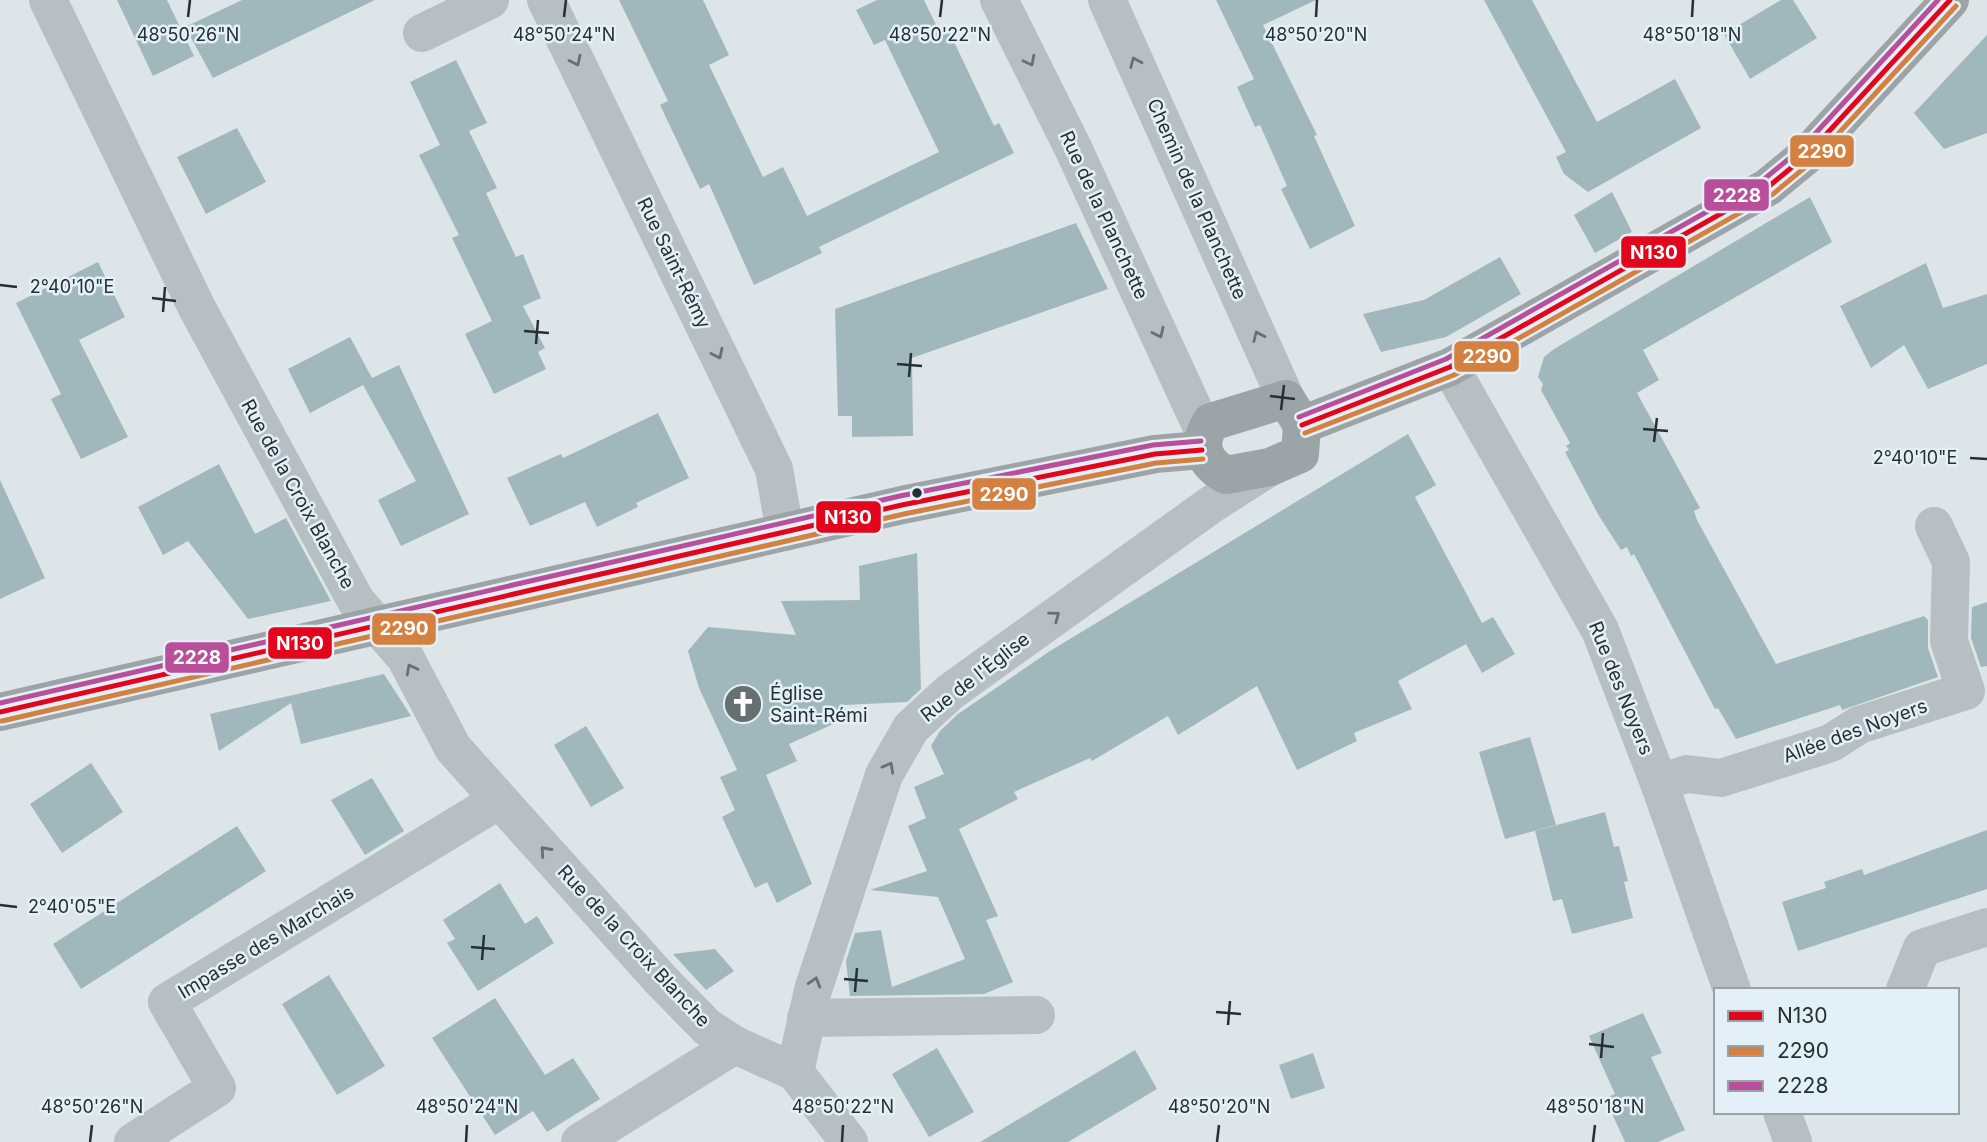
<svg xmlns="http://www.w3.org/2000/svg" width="1987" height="1142" font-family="Inter,sans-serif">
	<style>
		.building { fill: #a0b8bc }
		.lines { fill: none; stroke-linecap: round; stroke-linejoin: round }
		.minor { stroke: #b7bfc2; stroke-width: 38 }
		.major { stroke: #9ca4a7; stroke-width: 38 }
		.bus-1-casing { stroke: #e4f0f7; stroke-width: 10 }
		.bus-2-casing { stroke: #e4f0f7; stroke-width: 10 }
		.bus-3-casing { stroke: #e4f0f7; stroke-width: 10 }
		.bus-1 { stroke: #e3051c; stroke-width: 5 }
		.bus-2 { stroke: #d38040; stroke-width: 5 }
		.bus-3 { stroke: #b94e9a; stroke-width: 5 }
		.oneway { stroke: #677073 }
		.ticks { fill: none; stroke: #263032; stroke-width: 2.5 }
		.bus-dot { fill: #263032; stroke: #e4f0f7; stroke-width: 2.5 }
		.labels { text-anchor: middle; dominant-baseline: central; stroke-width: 5; stroke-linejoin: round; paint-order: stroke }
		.street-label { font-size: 19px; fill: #263032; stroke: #e4f0f7 }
		.poi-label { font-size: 19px; fill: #263032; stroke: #e4f0f7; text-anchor: start }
		.ticks-label { font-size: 18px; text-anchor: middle; fill: #263032; stroke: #e4f0f7; stroke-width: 5; stroke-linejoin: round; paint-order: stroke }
		.line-badge { stroke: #e4f0f7; stroke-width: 2.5 }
		.badge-label { font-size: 19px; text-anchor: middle; font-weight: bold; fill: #fff }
	</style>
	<rect width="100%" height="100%" fill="#dde5e9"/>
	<g class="building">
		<polygon points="117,0 167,0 194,56 153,76"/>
		<polygon points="242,0 375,0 213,78 185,27"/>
		<polygon points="619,0 703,0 729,55 709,65 763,177 783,167 807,216 939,152 885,40 874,45 856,10 877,0 924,0 939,31 947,27 994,126 999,123 1014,153 819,247 822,253 754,285 709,184 700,189 660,105 668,101"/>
		<polygon points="1216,0 1316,0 1263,25 1317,135 1314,136 1355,226 1310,249 1281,189 1287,186 1260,125 1255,127 1237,87 1254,79"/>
		<polygon points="1484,0 1532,0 1597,122 1675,79 1701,128 1588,192 1564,174 1556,157 1566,152"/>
		<polygon points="1781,0 1793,0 1817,38 1750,79 1724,34"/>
		<polygon points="1987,35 1987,133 1944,149 1914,113"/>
		<polygon points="456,60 487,123 469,131 497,188 486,193 516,257 523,254 541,298 523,306 545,348 538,352 546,369 494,394 465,334 492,321 452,238 459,235 419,155 440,145 410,82"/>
		<polygon points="237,128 266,182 206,214 177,157"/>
		<polygon points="1612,192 1632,232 1595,253 1574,215"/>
		<polygon points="1810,197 1832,242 1643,350 1659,380 1637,393 1700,508 1694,511 1697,520 1776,664 1924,616 1928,620 1928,648 1938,677 1842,710 1840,705 1736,739 1718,708 1715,709 1634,554 1631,556 1627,547 1621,550 1599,516 1565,452 1569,450 1566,446 1570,443 1541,390 1543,384 1538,377 1544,357 1554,349"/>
		<polygon points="1076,223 1108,289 912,358 913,436 852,437 852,416 838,416 835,309"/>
		<polygon points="1500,257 1521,294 1446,337 1381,352 1363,314 1424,300"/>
		<polygon points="98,262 125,317 79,340 128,437 81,459 51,399 61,394 16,303"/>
		<polygon points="1926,263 1943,308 1987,294 1987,364 1928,389 1904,345 1871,368 1840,306"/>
		<polygon points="350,337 372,378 399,365 469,514 401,546 378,500 416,481 363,385 310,413 288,369"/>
		<polygon points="658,413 689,478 636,503 638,507 597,527 585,502 530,526 507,478 561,454 563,458"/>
		<polygon points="1408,434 1436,485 1415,497 1482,623 1493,617 1515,654 1482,673 1466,644 1398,681 1412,709 1354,733 1357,741 1297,770 1257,686 1178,735 1168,716 1092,761 1090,758 1014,792 1018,799 959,829 998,916 986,920 1013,982 984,994 850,996 846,961 855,933 881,930 892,987 965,959 938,897 870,890 927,871 908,826 926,818 914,787 944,774 931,746 940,731 958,714 1050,651"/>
		<polygon points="219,464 255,534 286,518 331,601 248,619 188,541 163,555 138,507"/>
		<polygon points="0,480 45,578 0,599"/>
		<polygon points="917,553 921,689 907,702 844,705 849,717 789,744 797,761 766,775 812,884 777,903 767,882 755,888 722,817 735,810 720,777 737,770 699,688 688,651 708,627 796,635 781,601 860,600 859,566"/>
		<polygon points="1987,602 1987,666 1981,667 1971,638 1972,607"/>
		<polygon points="384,674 411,716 301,744 291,703 219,751 210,714"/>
		<polygon points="586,726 624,788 591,807 554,745"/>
		<polygon points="1530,737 1556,825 1505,839 1479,752"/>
		<polygon points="91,763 123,812 62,853 30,804"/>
		<polygon points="372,778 404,831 365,855 331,800"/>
		<polygon points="1605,812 1614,847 1619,846 1628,881 1624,882 1633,918 1572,934 1562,899 1553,901 1535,831"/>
		<polygon points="237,826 266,871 81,989 53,944"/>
		<polygon points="1987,830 1987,889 1798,951 1782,902 1826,888 1824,882 1862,869 1864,875"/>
		<polygon points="500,883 525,924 537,916 554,943 478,991 447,943 455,939 443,920"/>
		<polygon points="715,949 734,971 706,990 673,954"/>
		<polygon points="329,975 385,1066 337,1095 282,1004"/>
		<polygon points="495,998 545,1075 573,1058 600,1099 547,1132 533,1111 495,1135 432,1038"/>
		<polygon points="1643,1013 1662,1053 1651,1057 1685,1130 1658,1142 1625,1142 1605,1098 1615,1094 1589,1036"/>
		<polygon points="937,1048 974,1112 929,1137 892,1074"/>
		<polygon points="1135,1050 1157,1089 1068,1142 980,1142"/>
		<polygon points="1313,1053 1325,1088 1291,1099 1279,1065"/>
	</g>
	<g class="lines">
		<g class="minor">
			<polyline points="48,0 197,308 356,601 405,657 453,748 661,980 707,1027 735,1045 795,1072 849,1142"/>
			<polyline points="546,0 774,469 785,532"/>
			<polyline points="999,0 1073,148 1204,432"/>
			<polyline points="1107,0 1286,399"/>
			<polyline points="422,33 490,0"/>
			<polyline points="1450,367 1600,630 1659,783 1732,990"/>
			<polyline points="1659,783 1687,774 1721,778 1831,743 1859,725 1966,691 1949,641 1951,562 1934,526"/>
			<polyline points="1905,990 1922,948 1987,927"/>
			<polyline points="806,1018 1036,1015"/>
			<polyline points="795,1072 813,990 884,775 911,728 950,692 1212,504 1270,467"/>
			<polyline points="1782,1112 1793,1142"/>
			<polyline points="133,1142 217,1088 167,1002 499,800"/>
			<polyline points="580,1142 735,1045"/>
		</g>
		<g class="major">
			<path d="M1286,399L1302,425L1300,454L1270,467L1226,475C1204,463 1196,445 1211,422Z"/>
			<polyline points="1302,425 1450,367 1768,187 1808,154 1950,0"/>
			<polyline points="0,712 902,505 1155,454 1202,450"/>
		</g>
		<g class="bus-1-casing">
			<g id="bus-1">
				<polyline points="1302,425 1450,367 1768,187 1808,154 1950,0"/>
				<polyline points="0,712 902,505 1155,454 1202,450"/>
			</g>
		</g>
		<g class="bus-2-casing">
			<g id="bus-2">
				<polyline points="1305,433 1454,375 1773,194 1814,160 1956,6"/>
				<polyline points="2,721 904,514 1156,463 1203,459"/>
			</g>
		</g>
		<g class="bus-3-casing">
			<g id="bus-3">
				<polyline points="1299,417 1446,359 1763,180 1802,148 1938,0"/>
				<polyline points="0,703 900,496 1153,445 1201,441"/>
			</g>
		</g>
		<use href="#bus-1" class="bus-1"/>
		<use href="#bus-2" class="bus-2"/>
		<use href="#bus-3" class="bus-3"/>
	</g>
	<defs><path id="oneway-chevron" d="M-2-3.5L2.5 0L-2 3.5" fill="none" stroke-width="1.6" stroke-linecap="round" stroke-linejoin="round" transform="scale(1.75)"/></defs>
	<g class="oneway">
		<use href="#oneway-chevron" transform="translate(576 61) rotate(64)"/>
		<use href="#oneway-chevron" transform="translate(1030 61) rotate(63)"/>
		<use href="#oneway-chevron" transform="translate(1135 62) rotate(-114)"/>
		<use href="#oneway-chevron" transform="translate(1159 333) rotate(65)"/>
		<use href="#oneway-chevron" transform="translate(1258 336) rotate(-114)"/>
		<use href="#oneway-chevron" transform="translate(718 354) rotate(64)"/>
		<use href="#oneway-chevron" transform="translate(1055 616) rotate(-36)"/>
		<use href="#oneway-chevron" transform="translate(411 669) rotate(-118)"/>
		<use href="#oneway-chevron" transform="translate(889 767) rotate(-61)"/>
		<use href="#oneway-chevron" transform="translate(545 851) rotate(-132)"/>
		<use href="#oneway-chevron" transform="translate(815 982) rotate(-73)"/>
	</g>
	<path class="ticks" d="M188,17L190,0M564,17L566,0M940,17L942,0M1316,17L1317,0M1692,17L1693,0M0,285L17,287M152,298L176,301M163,312L165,287M524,331L549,333M536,344L538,320M897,364L922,366M909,377L911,353M1270,396L1295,399M1281,410L1284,385M1643,429L1668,431M1654,442L1657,418M1970,458L1987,459M0,905L17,907M471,947L495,949M482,960L484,935M844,979L868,981M855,992L857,968M1216,1012L1241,1014M1228,1025L1230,1001M1589,1044L1614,1047M1601,1058L1603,1033M90,1142L92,1125M466,1142L467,1125M842,1142L843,1125M1217,1142L1219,1125M1593,1142L1595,1125"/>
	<defs>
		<g id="church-disc" transform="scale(2.0125)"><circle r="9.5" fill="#666f72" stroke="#e4f0f7"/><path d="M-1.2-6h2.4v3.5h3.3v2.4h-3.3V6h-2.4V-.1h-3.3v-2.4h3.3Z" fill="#fff"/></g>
	</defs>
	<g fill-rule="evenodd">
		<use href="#church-disc" x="743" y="704"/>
	</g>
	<circle class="bus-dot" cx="917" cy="493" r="6"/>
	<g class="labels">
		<g class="street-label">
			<text transform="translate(1197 199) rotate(66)">Chemin de la Planchette</text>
			<text transform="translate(1104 215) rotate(65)">Rue de la Planchette</text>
			<text transform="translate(674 263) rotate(64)">Rue Saint-Rémy</text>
			<text transform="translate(298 494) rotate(61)">Rue de la Croix Blanche</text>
			<text transform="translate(975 677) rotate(-38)">Rue de l'Église</text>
			<text transform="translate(1621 688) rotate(68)">Rue des Noyers</text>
			<text transform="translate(1855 731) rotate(-20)">Allée des Noyers</text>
			<text transform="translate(266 942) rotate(-31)">Impasse des Marchais</text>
			<text transform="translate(634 946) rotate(47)">Rue de la Croix Blanche</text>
		</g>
		<g class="poi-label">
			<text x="770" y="693">Église<tspan x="770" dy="22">Saint-Rémi</tspan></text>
		</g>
	</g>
	<g class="ticks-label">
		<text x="188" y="41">48°50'26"N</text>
		<text x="564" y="41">48°50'24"N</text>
		<text x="940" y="41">48°50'22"N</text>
		<text x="1316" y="41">48°50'20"N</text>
		<text x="1692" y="41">48°50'18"N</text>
		<text x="72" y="293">2°40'10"E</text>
		<text x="1915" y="464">2°40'10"E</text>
		<text x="72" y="913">2°40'05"E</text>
		<text x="92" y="1113">48°50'26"N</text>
		<text x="467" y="1113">48°50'24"N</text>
		<text x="843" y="1113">48°50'22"N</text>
		<text x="1219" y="1113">48°50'20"N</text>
		<text x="1595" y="1113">48°50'18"N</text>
	</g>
	<g class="line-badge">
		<rect x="1789" y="134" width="66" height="34" rx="7" fill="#d38040"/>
		<rect x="1703" y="178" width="67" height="34" rx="7" fill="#b94e9a"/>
		<rect x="1620" y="235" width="67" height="34" rx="7" fill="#e3051c"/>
		<rect x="1453" y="340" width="67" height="33" rx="7" fill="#d38040"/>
		<rect x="971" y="477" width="66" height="34" rx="7" fill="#d38040"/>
		<rect x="815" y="500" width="67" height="34" rx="7" fill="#e3051c"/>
		<rect x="371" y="612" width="66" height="34" rx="7" fill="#d38040"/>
		<rect x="267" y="626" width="66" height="34" rx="7" fill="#e3051c"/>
		<rect x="164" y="641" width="66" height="33" rx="7" fill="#b94e9a"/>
	</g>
	<g class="badge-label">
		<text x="1822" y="158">2290</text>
		<text x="1737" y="202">2228</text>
		<text x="1654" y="259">N130</text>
		<text x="1487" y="363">2290</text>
		<text x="1004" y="501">2290</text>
		<text x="848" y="524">N130</text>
		<text x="404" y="635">2290</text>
		<text x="300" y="650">N130</text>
		<text x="197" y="664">2228</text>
	</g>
	<rect x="1714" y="988" width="245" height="126" fill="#e4f0f7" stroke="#98a3a8" stroke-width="2"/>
	<rect x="1728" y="1011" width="35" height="10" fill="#e3051c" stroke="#98a3a8" stroke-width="2"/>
	<text x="1777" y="1023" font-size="21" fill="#263032">N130</text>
	<rect x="1728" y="1046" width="35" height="10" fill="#d38040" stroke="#98a3a8" stroke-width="2"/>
	<text x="1777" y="1058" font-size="21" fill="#263032">2290</text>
	<rect x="1728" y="1081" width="35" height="10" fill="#b94e9a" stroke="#98a3a8" stroke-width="2"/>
	<text x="1777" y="1093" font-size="21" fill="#263032">2228</text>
</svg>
